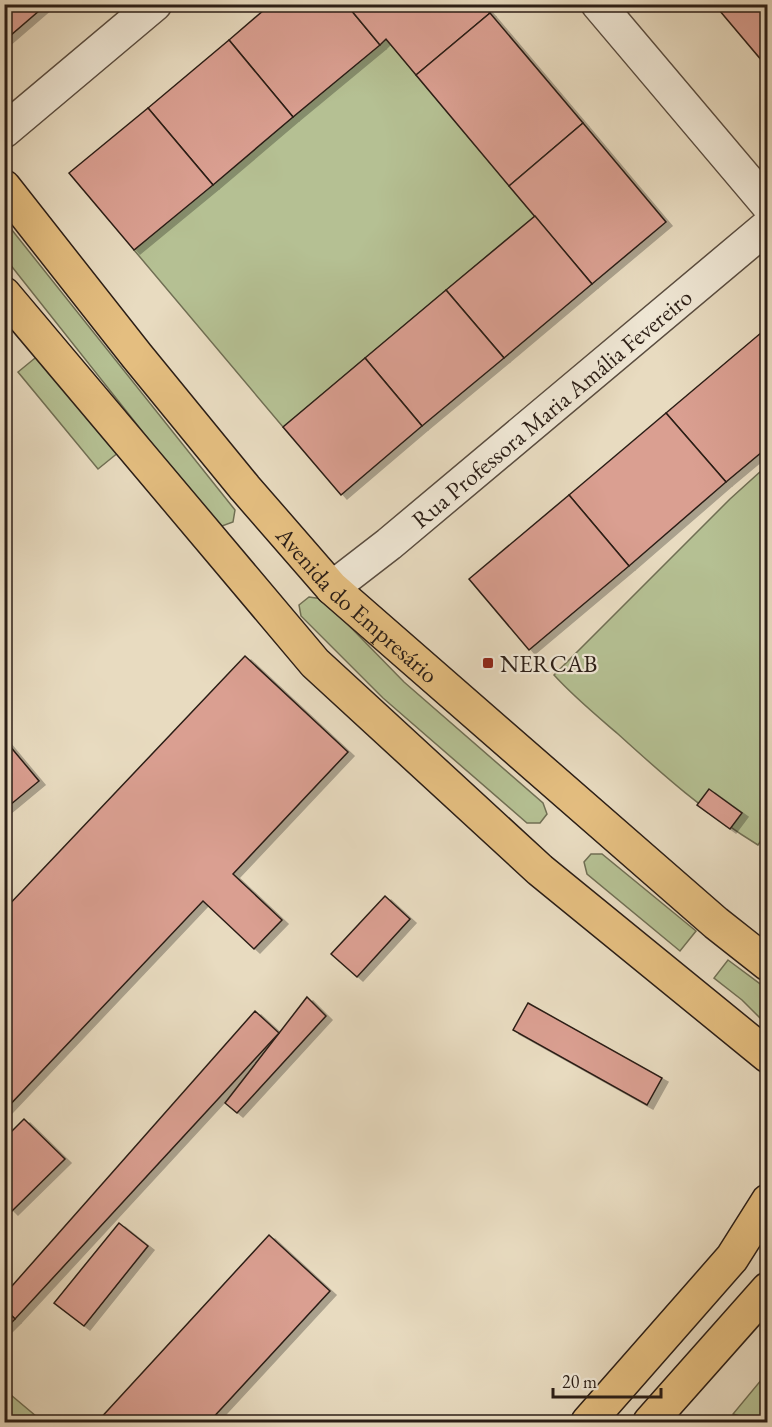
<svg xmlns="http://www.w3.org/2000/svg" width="772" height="1427" font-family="'EB Garamond',serif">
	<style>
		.green { fill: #b5c093; stroke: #706f54; stroke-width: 1.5 }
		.building { fill: #da9f91; stroke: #2b1e16; stroke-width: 1.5; filter: url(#shadow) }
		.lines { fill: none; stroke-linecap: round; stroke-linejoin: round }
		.minor-casing { stroke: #5a4d40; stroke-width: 36 }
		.major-casing { stroke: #2b1e16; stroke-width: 36 }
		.minor { stroke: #f0e8d6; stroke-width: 33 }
		.major { stroke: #e4be80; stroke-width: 33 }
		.poi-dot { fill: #8f2418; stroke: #f0e8d6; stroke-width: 2 }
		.labels { text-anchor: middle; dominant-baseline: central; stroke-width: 4.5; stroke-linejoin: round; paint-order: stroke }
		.street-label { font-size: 24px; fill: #2b1e16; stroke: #f0e8d6 }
		.poi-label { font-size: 24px; fill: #2b1e16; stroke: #f0e8d6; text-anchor: start }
	</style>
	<defs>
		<filter id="shadow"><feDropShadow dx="6" dy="4" stdDeviation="0" flood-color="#0004"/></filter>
	</defs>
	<rect width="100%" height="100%" fill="#e8dbc0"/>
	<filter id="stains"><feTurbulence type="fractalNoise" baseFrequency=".00333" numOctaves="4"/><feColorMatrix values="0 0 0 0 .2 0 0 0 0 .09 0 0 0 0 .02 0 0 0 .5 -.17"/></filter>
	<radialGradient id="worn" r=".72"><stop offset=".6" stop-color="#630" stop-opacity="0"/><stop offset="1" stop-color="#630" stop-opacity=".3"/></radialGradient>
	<g class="green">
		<polygon points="386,39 535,216 283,427 134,250"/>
		<polygon points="4,220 235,510 233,522 222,526 215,523 5,258"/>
		<polygon points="40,354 119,452 98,469 18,372"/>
		<path d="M761,471L767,476L768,830L758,845C707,814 662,774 618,734C596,715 574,697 554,675L730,499Z"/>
		<polygon points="309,597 323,599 404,682 543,803 547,814 540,823 527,823 383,698 301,616 299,605"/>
		<polygon points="591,854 602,854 696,931 680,951 587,874 584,862"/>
		<polygon points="728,960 767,989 767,1025 742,1000 714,978"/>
		<polygon points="767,1373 767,1422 760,1422 733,1414"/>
		<polygon points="5,1390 43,1422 5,1422"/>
	</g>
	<g class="building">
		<polygon points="4,4 47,4 4,41"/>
		<polygon points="271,4 346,4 380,45 293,117 229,40"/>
		<polygon points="346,4 482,4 490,13 416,75 386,39 380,45"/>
		<polygon points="714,4 768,4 768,68"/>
		<polygon points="490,13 583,123 509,186 416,75"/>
		<polygon points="229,40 293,117 213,185 148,108"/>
		<polygon points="148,108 213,185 134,250 69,173"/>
		<polygon points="583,123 666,222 592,284 509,186"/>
		<polygon points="535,216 592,284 504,358 446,290"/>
		<polygon points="446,290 504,358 422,426 365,358"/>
		<polygon points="768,327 768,457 762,452 726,482 666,413"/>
		<polygon points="365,358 422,426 341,495 283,427"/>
		<polygon points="666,413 726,482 629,566 569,495"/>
		<polygon points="569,495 629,566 529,650 469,579"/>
		<polygon points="245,656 348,752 233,874 282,920 254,949 203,901 4,1111 4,910"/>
		<polygon points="4,739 39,781 4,810"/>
		<polygon points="709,789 742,813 730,829 697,805"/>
		<polygon points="385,896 410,919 357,977 331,954"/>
		<polygon points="307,997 326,1016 237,1113 225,1103"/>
		<polygon points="528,1003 662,1078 647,1105 513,1030"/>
		<polygon points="255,1011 279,1033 15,1319 4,1308 4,1295"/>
		<polygon points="24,1119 65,1159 12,1211 4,1203 4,1139"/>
		<polygon points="119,1223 148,1246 84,1326 54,1303"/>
		<polygon points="269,1235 330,1291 209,1422 97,1422"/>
		<polygon points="4,1308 15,1319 4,1330"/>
	</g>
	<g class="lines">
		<g class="minor-casing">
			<g id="minor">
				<polyline points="598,4 768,205"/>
				<polyline points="4,131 155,4"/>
				<path id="s1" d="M332,588L389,544L768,226"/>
			</g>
		</g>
		<g class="major-casing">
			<g id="major">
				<path id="s2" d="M4,187L137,356L245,488L332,588L716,923L768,964"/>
				<polyline points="4,294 315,663 540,870 768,1056"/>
				<polyline points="588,1422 732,1258 768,1201"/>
				<polyline points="650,1422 768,1289"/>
			</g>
		</g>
		<use href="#minor" class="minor"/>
		<use href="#major" class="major"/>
	</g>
	<rect class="poi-dot" x="482" y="657" width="12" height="12" rx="3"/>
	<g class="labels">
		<g class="street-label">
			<text stroke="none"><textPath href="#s1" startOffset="284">Rua Professora Maria Amália Fevereiro</textPath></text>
			<text stroke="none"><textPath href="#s2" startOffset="548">Avenida do Empresário</textPath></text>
		</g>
		<g class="poi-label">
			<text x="500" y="663">NERCAB</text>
		</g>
	</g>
	<rect width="772" height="1427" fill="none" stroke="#e8dbc0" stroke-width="24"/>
	<rect x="6" y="6" width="760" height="1415" fill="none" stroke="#2b1e16" stroke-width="3"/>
	<rect x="12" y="12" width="748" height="1403" fill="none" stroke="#2b1e16" stroke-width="1.5"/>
	<path d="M553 1388v9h108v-9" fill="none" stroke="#2b1e16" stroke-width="3"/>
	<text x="562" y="1388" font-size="18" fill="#2b1e16" stroke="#f0e8d6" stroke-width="4.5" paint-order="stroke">20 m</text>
	<rect width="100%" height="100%" filter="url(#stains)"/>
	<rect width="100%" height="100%" fill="url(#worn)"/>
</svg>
